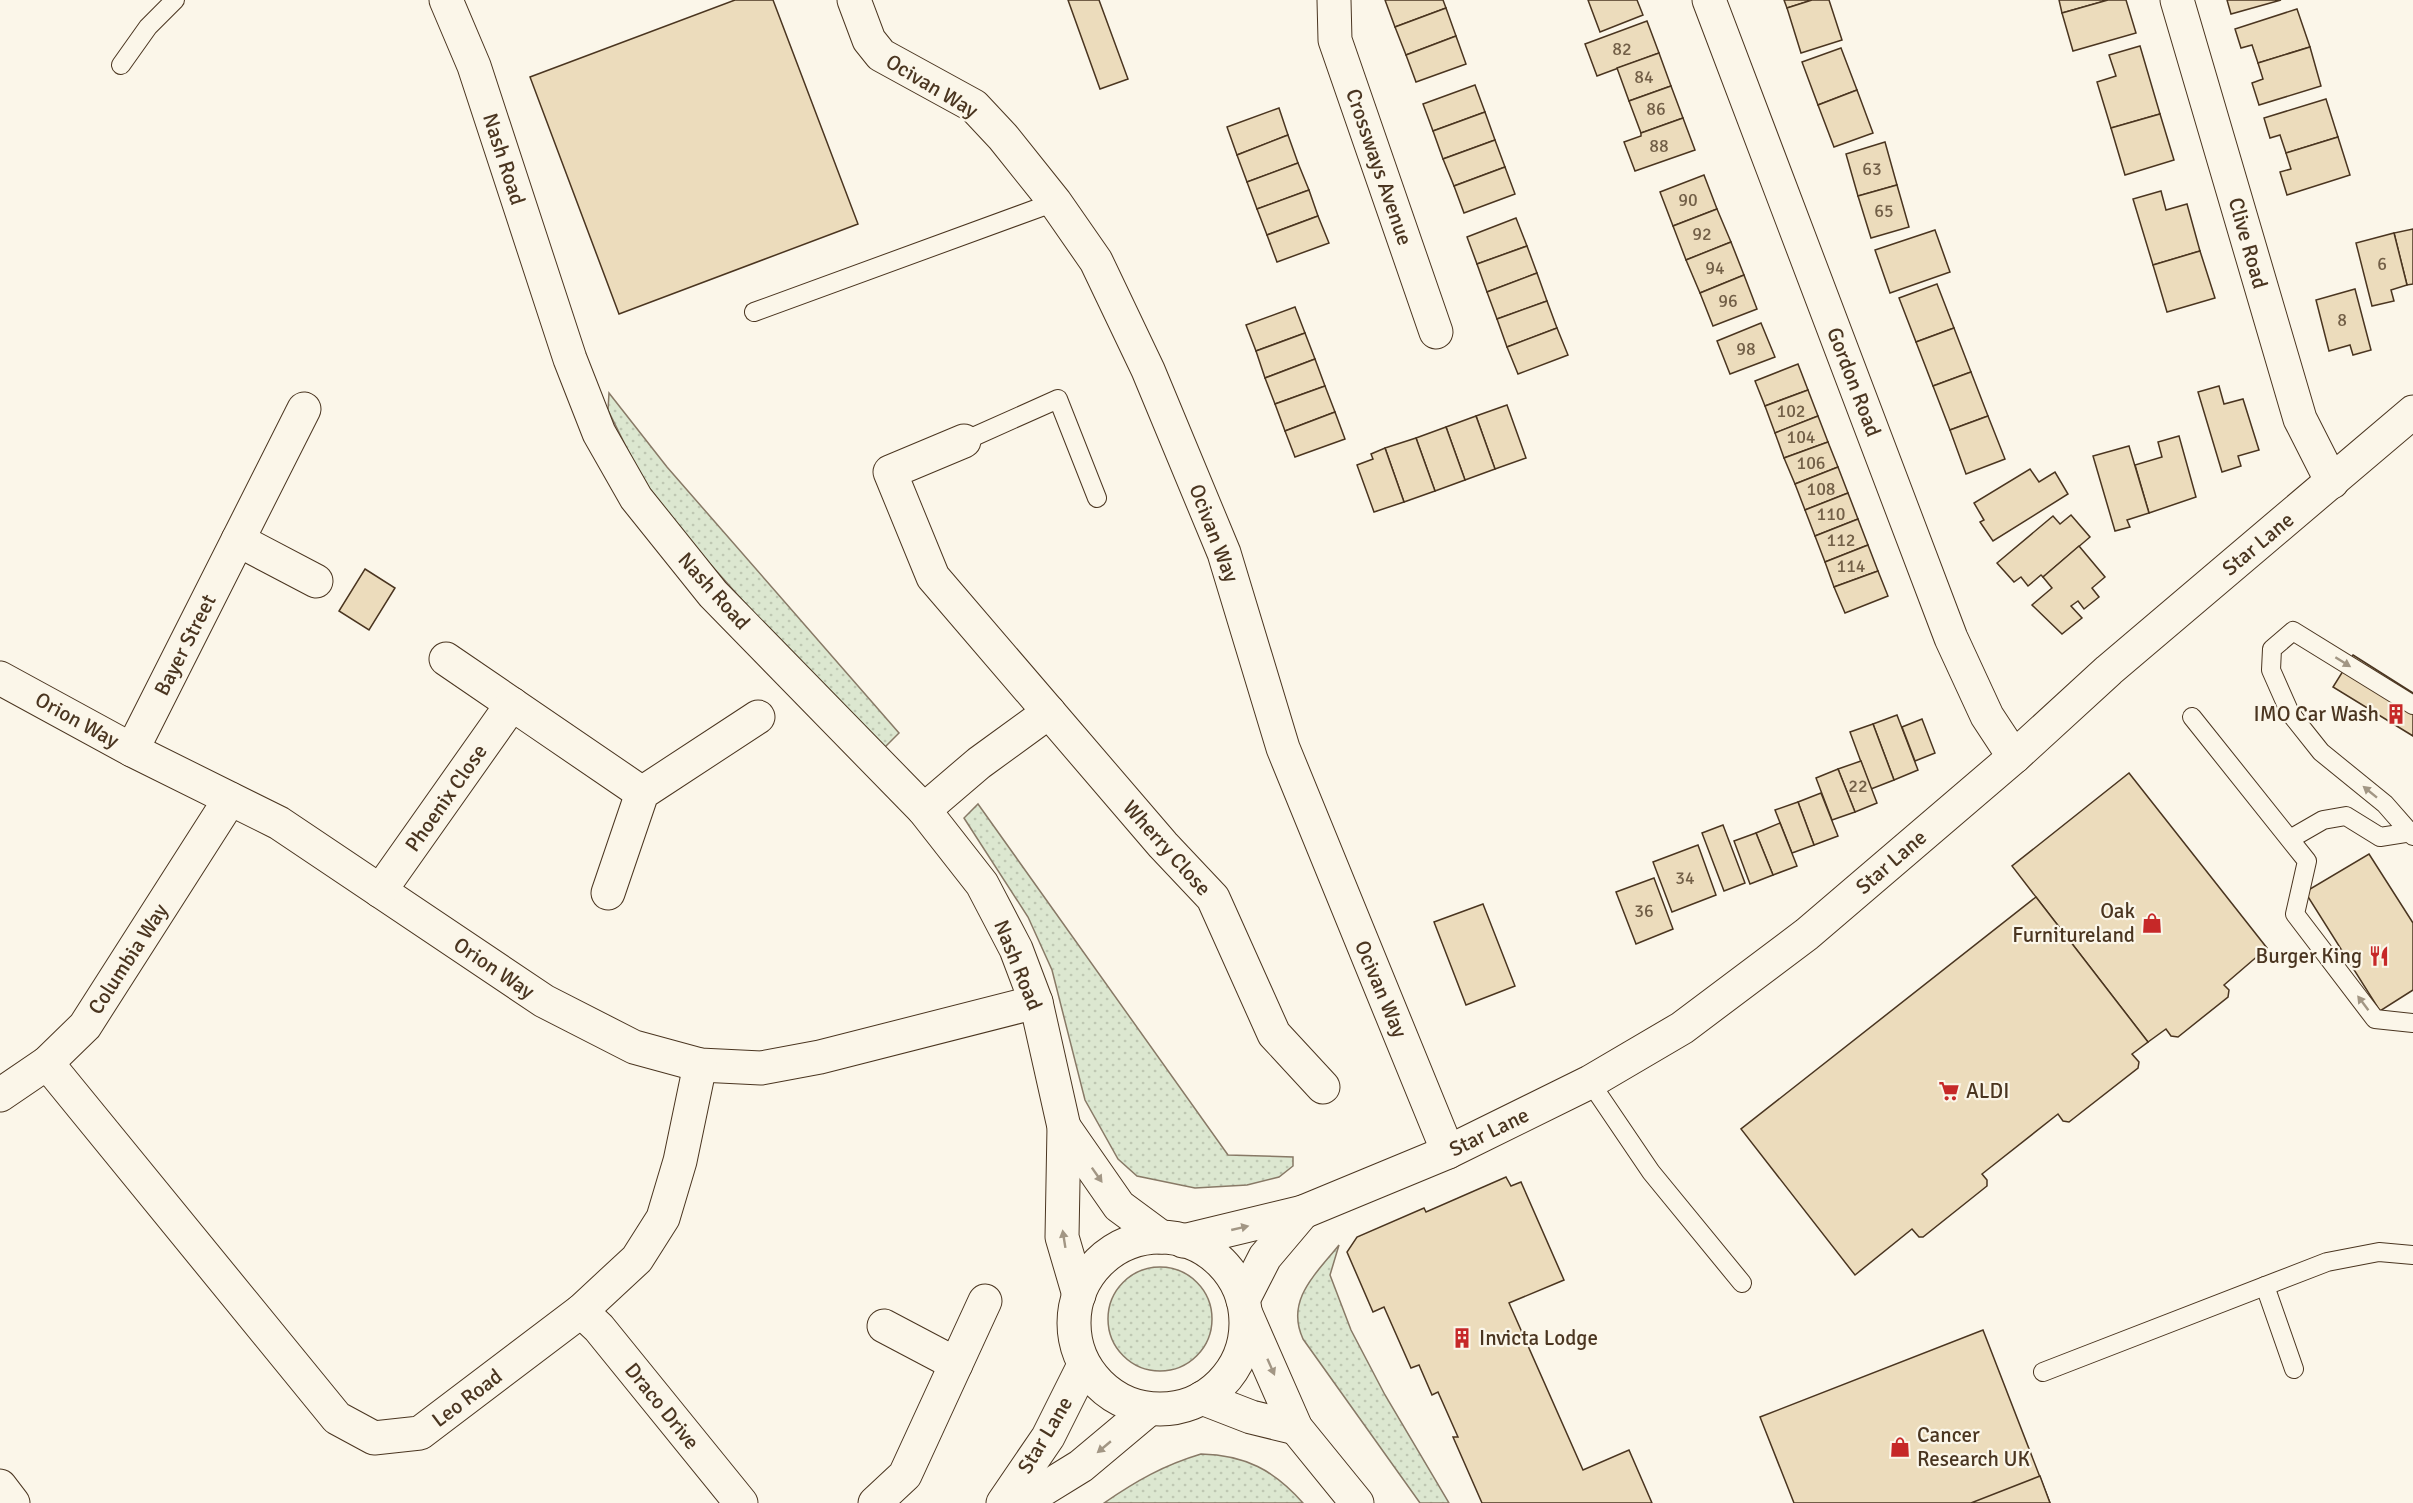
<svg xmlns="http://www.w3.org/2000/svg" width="2413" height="1503" font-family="Signika,sans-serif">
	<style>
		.grass { fill: url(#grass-dots); stroke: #887966; stroke-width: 1.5 }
		.building { fill: #ecdcbc; stroke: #4a3520; stroke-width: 1.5 }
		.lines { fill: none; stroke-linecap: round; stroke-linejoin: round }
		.service-casing { stroke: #4a3520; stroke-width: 20 }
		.minor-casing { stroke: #4a3520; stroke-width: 35 }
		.tertiary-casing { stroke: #4a3520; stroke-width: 35 }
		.service { stroke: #fbf6e9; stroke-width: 18 }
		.minor { stroke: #fbf6e9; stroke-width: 33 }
		.tertiary { stroke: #fbf6e9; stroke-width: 33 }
		.oneway { fill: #a29684 }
		.labels { text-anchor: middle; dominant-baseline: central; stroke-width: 4.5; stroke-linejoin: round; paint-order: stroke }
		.number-label { font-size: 18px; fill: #725f47 }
		.street-label { font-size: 21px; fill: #4a3520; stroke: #fbf6e9 }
		.poi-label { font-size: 21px; fill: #4a3520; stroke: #fbf6e9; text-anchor: end }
	</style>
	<defs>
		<pattern id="grass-dots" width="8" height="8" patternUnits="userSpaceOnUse" patternTransform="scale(1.5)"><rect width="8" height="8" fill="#dce7d0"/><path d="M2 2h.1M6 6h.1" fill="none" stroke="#bec7b2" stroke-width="1.8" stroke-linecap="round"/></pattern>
	</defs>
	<rect width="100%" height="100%" fill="#fbf6e9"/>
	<g class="grass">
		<polygon points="609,393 667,467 899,733 885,747 838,708 680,530 641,477 608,410"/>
		<polygon points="978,804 1228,1155 1293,1157 1293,1166 1279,1177 1247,1185 1195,1188 1137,1176 1118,1159 1085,1100 1052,970 1028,917 964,818"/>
		<path d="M1339,1245L1330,1275L1351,1330L1385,1395L1449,1503H1420L1303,1339C1285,1300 1316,1274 1339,1245Z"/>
		<circle cx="1160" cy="1319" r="52"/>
		<path d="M1201,1454C1245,1455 1274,1470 1303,1503H1104C1136,1481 1164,1465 1201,1454Z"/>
	</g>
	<g class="building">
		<polygon points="735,0 773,0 858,224 619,314 530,77"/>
		<polygon points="1068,0 1099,0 1128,79 1100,89"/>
		<polygon points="1385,0 1443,0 1446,8 1395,27"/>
		<polygon points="1588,0 1637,0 1643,15 1600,32"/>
		<polygon points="1784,0 1812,0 1787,8"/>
		<polygon points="1812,0 1829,0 1842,40 1801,53 1787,8"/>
		<polygon points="2059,0 2108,0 2062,13"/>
		<polygon points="2108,0 2126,0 2136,33 2073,51 2062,13"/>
		<polygon points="2227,0 2281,0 2231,14"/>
		<polygon points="1446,8 1456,36 1406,55 1395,27"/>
		<polygon points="2297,9 2310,47 2258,63 2252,45 2241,48 2235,29"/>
		<polygon points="1647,21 1659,53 1597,76 1585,44"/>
		<polygon points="1456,36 1466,64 1416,82 1406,55"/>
		<polygon points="2140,46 2160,114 2111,128 2097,82 2116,76 2109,55"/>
		<polygon points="2310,47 2321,86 2259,105 2252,83 2263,79 2258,63"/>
		<polygon points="1841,48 1857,90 1818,105 1802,62"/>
		<polygon points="1659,53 1671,86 1629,101 1617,68"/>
		<polygon points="1475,85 1485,112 1433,131 1423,104"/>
		<polygon points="1671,86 1683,118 1641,133 1629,101"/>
		<polygon points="1857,90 1873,133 1834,147 1818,105"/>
		<polygon points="2326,99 2338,137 2286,153 2280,135 2270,138 2264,118"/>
		<polygon points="1279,108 1288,135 1237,155 1227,127"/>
		<polygon points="1485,112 1495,140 1443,159 1433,131"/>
		<polygon points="2160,114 2174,160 2125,175 2111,128"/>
		<polygon points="1683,118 1695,150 1635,171 1624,142 1641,136 1641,133"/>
		<polygon points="1288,135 1298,163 1247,182 1237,155"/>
		<polygon points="2338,137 2350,175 2287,195 2280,172 2291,169 2286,153"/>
		<polygon points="1495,140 1505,167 1454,186 1443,159"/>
		<polygon points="1885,142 1897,185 1858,196 1846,154"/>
		<polygon points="1298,163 1309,190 1257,209 1247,182"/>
		<polygon points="1505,167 1515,194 1464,213 1454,186"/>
		<polygon points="1704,175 1717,209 1673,226 1660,192"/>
		<polygon points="1897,185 1909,227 1871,238 1858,196"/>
		<polygon points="1309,190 1318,216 1267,235 1257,209"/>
		<polygon points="2161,191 2166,210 2187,204 2200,251 2153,265 2133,199"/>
		<polygon points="1717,209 1731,242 1686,260 1673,226"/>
		<polygon points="1318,216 1329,243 1277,262 1267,235"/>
		<polygon points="1516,218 1527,246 1477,264 1467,237"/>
		<polygon points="2413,229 2413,284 2407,285 2394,233"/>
		<polygon points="1935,230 1950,272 1890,293 1875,250"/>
		<polygon points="2394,233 2407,285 2391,290 2394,301 2372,306 2356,243"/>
		<polygon points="1731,242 1744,275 1700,293 1686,260"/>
		<polygon points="1527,246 1537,273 1487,292 1477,264"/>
		<polygon points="2200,251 2215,298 2167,312 2153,265"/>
		<polygon points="1537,273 1547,301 1497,319 1487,292"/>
		<polygon points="1744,275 1757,309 1713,326 1700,293"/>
		<polygon points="1937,284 1954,328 1916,342 1899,298"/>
		<polygon points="2355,289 2371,350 2353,355 2350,345 2329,351 2316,300"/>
		<polygon points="1547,301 1557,328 1507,347 1497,319"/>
		<polygon points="1295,307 1305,333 1256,351 1246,325"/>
		<polygon points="1761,323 1775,357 1730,374 1717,341"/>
		<polygon points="1557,328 1568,355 1518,374 1507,347"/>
		<polygon points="1954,328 1971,372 1933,386 1916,342"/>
		<polygon points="1305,333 1315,359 1265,378 1256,351"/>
		<polygon points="1315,359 1325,386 1275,404 1265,378"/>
		<polygon points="1798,364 1808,390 1765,406 1755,381"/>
		<polygon points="1971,372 1988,416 1950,430 1933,386"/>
		<polygon points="1325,386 1335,412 1285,431 1275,404"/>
		<polygon points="2219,386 2224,404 2243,399 2259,450 2238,456 2241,466 2222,472 2198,392"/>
		<polygon points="1808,390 1818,416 1775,433 1765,406"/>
		<polygon points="1507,405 1526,458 1495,469 1476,416"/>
		<polygon points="1335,412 1345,439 1295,457 1285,431"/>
		<polygon points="1476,416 1495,469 1465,480 1446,427"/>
		<polygon points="1818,416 1828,442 1784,458 1775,433"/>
		<polygon points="1988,416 2005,459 1966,474 1950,430"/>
		<polygon points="1446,427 1465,480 1435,491 1416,438"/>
		<polygon points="2179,436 2196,497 2149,513 2135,465 2162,457 2158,442"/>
		<polygon points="1416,438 1435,491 1404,502 1385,448"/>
		<polygon points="1828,442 1838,467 1795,484 1784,458"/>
		<polygon points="2129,446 2149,513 2127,520 2130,527 2115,531 2093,456"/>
		<polygon points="1385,448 1404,502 1374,512 1357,465 1373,459 1371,454"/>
		<polygon points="1838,467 1848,493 1805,510 1795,484"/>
		<polygon points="2030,469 2039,482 2055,472 2068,494 1993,541 1980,522 1984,520 1974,503"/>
		<polygon points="1848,493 1858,519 1815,536 1805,510"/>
		<polygon points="2071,515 2090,537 2043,577 2041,575 2028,586 2021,577 2014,582 1997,563 2053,516 2060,524"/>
		<polygon points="1858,519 1868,545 1825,562 1815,536"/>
		<polygon points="1868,545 1878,571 1834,587 1825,562"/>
		<polygon points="2079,546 2105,577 2092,588 2099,597 2084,609 2078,601 2071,606 2082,618 2062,634 2032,605 2052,588 2043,577"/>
		<polygon points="365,569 395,588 369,630 339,611"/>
		<polygon points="1878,571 1888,596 1845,613 1834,587"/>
		<polygon points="2353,655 2413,693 2413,736 2333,687"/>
		<polygon points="1897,715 1918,770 1894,780 1873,724"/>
		<polygon points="1922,719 1935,753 1915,761 1902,727"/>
		<polygon points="1873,724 1894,780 1871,789 1850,732"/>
		<polygon points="1861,761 1877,803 1855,812 1838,769"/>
		<polygon points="1838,769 1855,812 1832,820 1816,778"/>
		<polygon points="2129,773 2267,948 2224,985 2229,990 2228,997 2178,1037 2171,1036 2166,1029 2148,1042 2012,866"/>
		<polygon points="1821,793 1838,836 1814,845 1798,802"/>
		<polygon points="1798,802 1814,845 1792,853 1775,810"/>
		<polygon points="1780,823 1797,866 1773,875 1756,833"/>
		<polygon points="1723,825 1745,883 1724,891 1702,833"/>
		<polygon points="1756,833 1773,875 1750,884 1734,841"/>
		<polygon points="1698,845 1716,895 1672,912 1653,862"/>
		<polygon points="2369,854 2413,923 2413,990 2380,1011 2305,892"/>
		<polygon points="1654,878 1673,929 1636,944 1616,892"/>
		<polygon points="2036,897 2148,1042 2132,1054 2139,1062 2138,1068 2069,1122 2063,1121 2058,1114 1982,1174 1987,1180 1987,1186 1923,1237 1919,1237 1912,1229 1855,1275 1741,1129"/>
		<polygon points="1483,904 1515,986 1466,1005 1434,922"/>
		<polygon points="1506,1177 1511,1186 1521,1182 1564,1280 1509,1303 1583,1470 1629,1450 1652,1503 1482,1503 1453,1437 1458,1437 1438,1392 1432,1395 1419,1365 1411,1368 1384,1307 1373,1312 1347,1252 1357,1237 1424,1208 1426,1212"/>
		<polygon points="1983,1330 2050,1503 1794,1503 1760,1417"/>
		<polygon points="2040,1476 2050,1503 1971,1503"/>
	</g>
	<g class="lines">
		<g class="service-casing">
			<g id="service">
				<polyline points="121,65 148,27 175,0"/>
				<polyline points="754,312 1055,202"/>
				<polyline points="964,441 1058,399 1097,498"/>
				<polyline points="2413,705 2293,631 2272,649 2271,670 2290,713 2321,752 2385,804 2413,836"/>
				<polyline points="2192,717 2307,861 2295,914 2375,1019 2413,1023"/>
				<polyline points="2290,839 2323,820 2346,816 2380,837 2413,832"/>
				<polyline points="1590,1082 1651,1172 1742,1283"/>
				<polyline points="2265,1286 2294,1369"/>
				<polyline points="2043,1372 2327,1262 2379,1252 2413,1255"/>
			</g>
		</g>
		<g class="minor-casing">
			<g id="minor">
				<polyline points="854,0 869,40 881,55 974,106 1003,137 1055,202 1096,261 1148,370 1224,553 1283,748 1448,1152"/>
				<polyline points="1334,0 1335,40 1436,332"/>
				<polyline points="1709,0 1951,638 1987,716 2014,757"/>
				<polyline points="2177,0 2300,419 2332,482"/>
				<polyline points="964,441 890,472 933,577 1163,845 1213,898 1274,1034 1323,1087"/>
				<polyline points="238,540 316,581"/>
				<polyline points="446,659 642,793"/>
				<polyline points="0,678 132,750 279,823 544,1001 634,1047 700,1065 761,1068 820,1057 1036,1002"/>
				<polyline points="132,750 304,409"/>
				<polyline points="924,810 979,763 1049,712"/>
				<polyline points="380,891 512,704"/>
				<polyline points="608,893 642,793 758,717"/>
				<polyline points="47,1063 337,1418 374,1438 420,1433 581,1311 637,1259 663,1218 680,1161 700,1065"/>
				<polyline points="0,1095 47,1063 85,1026 230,799"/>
				<polyline points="581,1311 599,1328 741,1503"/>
				<polyline points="884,1326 956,1364"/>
				<polyline points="0,1486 13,1503"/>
				<polyline points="875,1503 905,1475 985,1301"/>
			</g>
		</g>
		<g class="tertiary-casing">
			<g id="tertiary">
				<polyline points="446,0 474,66 570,359 599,433 636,498 713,594 924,810 982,884 1016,949 1036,1002 1064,1127 1062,1237 1079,1295"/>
				<polyline points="1064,1127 1119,1206 1161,1237"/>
				<circle cx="1160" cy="1323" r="86"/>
				<polyline points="1183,1241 1303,1212 1448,1152 1590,1082 1682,1028 1807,934 2014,757 2109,670 2413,412"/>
				<polyline points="1243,1300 1265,1257 1303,1212"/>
				<polyline points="1246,1314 1296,1428 1357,1503"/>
				<polyline points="1202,1398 1251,1417 1296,1428"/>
				<polyline points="1003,1503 1048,1437 1084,1365"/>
				<polyline points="1021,1503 1081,1466 1149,1409"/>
			</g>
		</g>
		<use href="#service" class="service"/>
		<use href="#minor" class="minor"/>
		<use href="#tertiary" class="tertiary"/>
	</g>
	<defs><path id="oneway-solid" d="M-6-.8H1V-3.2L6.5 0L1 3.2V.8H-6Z" transform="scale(1.5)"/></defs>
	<g class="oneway">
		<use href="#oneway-solid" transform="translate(2343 662) rotate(32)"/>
		<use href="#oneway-solid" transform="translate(2370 792) rotate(-141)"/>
		<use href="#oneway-solid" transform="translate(2363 1003) rotate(-127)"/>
		<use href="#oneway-solid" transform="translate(1097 1175) rotate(55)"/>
		<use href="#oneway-solid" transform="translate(1240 1228) rotate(-13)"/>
		<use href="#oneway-solid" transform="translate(1064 1239) rotate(-99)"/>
		<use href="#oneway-solid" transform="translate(1271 1367) rotate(66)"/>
		<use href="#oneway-solid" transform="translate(1104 1447) rotate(140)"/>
	</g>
	<defs>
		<g id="building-bare" transform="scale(1.62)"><path d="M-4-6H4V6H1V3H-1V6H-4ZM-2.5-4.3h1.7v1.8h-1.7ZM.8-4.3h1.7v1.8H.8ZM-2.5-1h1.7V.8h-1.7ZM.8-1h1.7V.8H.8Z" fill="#c62828" stroke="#fbf6e9" stroke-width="2.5" paint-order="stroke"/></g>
		<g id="shop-bare" transform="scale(1.62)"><path d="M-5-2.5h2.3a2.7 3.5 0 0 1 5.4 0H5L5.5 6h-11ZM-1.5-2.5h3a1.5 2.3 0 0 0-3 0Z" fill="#c62828" stroke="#fbf6e9" stroke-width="2.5" paint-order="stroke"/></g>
		<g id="restaurant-bare" transform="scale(1.62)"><path d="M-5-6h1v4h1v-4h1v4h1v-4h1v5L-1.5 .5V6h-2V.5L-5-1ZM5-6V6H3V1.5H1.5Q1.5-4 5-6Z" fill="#c62828" stroke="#fbf6e9" stroke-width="2.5" paint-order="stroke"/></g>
		<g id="supermarket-bare" transform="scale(1.62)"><path d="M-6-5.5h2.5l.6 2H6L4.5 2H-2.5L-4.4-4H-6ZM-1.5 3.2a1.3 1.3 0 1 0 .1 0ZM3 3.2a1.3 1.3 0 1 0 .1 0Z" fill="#c62828" stroke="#fbf6e9" stroke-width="2.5" paint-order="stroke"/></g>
	</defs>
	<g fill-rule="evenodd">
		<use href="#building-bare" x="2396" y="714"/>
		<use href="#shop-bare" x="2152" y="923"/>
		<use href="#restaurant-bare" x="2379" y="956"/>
		<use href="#supermarket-bare" x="1949" y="1091"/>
		<use href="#building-bare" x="1462" y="1338"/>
		<use href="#shop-bare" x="1900" y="1447"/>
	</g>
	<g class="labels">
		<g class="number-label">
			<text x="1622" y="49">82</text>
			<text x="1644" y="77">84</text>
			<text x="1656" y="109">86</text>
			<text x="1659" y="146">88</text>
			<text x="1872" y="169">63</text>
			<text x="1688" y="200">90</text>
			<text x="1884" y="211">65</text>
			<text x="1702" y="234">92</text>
			<text x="2382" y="264">6</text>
			<text x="1715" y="268">94</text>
			<text x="1728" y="301">96</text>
			<text x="2342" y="320">8</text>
			<text x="1746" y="349">98</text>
			<text x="1791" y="411">102</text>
			<text x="1801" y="437">104</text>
			<text x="1811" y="463">106</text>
			<text x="1821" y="489">108</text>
			<text x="1831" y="514">110</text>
			<text x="1841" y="540">112</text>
			<text x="1851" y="566">114</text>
			<text x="1858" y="786">22</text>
			<text x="1685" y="878">34</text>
			<text x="1644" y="911">36</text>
		</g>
		<g class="street-label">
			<text transform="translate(932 86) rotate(31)">Ocivan Way</text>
			<text transform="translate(504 159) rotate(72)">Nash Road</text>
			<text transform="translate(1379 167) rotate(71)">Crossways Avenue</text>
			<text transform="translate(2248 243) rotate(74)">Clive Road</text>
			<text transform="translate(1854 382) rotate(69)">Gordon Road</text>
			<text transform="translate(1214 533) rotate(69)">Ocivan Way</text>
			<text transform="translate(2258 544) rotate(-40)">Star Lane</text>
			<text transform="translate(714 591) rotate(48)">Nash Road</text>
			<text transform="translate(185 645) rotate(-63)">Bayer Street</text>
			<text transform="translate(77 720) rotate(29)">Orion Way</text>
			<text transform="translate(446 798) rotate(-55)">Phoenix Close</text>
			<text transform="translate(1167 848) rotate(48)">Wherry Close</text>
			<text transform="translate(1891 862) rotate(-41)">Star Lane</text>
			<text transform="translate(128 959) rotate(-57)">Columbia Way</text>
			<text transform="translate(1018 965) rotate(68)">Nash Road</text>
			<text transform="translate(494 968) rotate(34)">Orion Way</text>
			<text transform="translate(1381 989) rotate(67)">Ocivan Way</text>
			<text transform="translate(1489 1132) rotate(-26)">Star Lane</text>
			<text transform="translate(467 1398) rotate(-37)">Leo Road</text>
			<text transform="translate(662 1406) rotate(51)">Draco Drive</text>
			<text transform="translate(1045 1435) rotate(-59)">Star Lane</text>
		</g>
		<g class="poi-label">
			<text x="2379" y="714">IMO Car Wash</text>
			<text x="2135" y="911">Oak<tspan x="2135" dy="24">Furnitureland</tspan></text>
			<text x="2362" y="956">Burger King</text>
			<text x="1966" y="1091" text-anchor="start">ALDI</text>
			<text x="1479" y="1338" text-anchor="start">Invicta Lodge</text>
			<text x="1917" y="1435" text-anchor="start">Cancer<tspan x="1917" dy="24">Research UK</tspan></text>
		</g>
	</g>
</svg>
